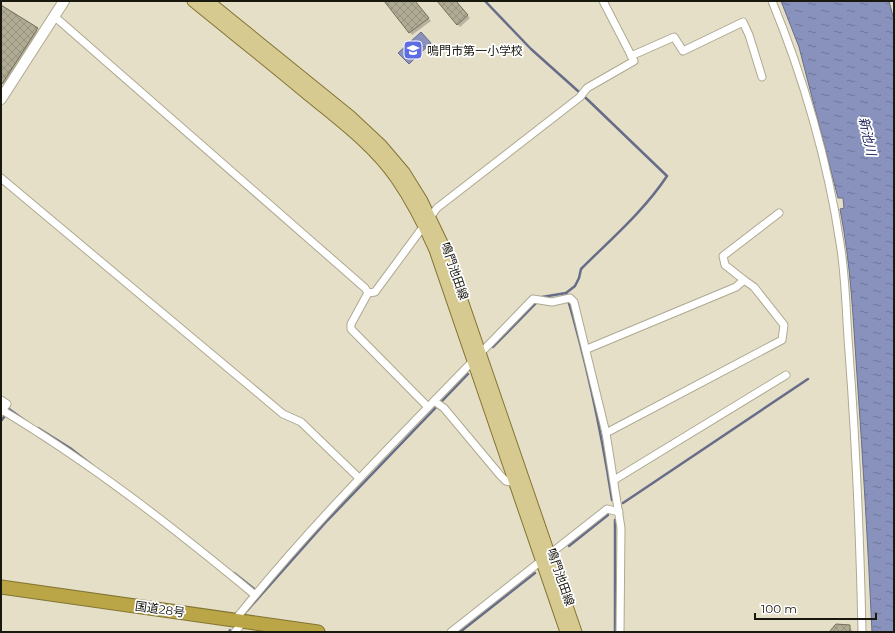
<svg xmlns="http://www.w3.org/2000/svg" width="895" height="633" font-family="Montserrat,'Noto Sans JP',sans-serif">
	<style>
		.water { fill: url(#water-ripples); stroke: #676d89 }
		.shadow { fill: #0003 }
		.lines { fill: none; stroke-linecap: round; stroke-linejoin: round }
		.stream { stroke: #676d89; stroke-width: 2.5 }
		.building { fill: url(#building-cross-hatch); stroke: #736e58 }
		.street-casing { stroke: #aea992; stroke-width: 9 }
		.secondary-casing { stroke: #aea992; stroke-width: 12 }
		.primary-casing { stroke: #827433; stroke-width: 13 }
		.highway-casing { stroke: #827433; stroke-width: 15 }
		.street { stroke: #fff; stroke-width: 7 }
		.secondary { stroke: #fff; stroke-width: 10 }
		.primary { stroke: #d6ca91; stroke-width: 11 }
		.highway { stroke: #bba647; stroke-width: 13 }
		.labels { text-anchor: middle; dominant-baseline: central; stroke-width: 3.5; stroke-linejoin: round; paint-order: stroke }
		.poi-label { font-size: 12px; fill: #19180f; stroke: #fff; text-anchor: start }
		.street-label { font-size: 12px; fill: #19180f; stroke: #fff }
		.water-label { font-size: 13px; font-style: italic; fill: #20265b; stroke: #fff }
	</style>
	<defs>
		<pattern id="water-ripples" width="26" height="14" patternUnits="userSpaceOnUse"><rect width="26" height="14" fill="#8892bd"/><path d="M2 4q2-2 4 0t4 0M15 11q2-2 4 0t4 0" fill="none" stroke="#6e7698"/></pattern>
		<pattern id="building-cross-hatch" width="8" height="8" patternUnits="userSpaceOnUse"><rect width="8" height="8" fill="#b0ab94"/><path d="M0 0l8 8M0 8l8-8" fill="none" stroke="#97927e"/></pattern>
	</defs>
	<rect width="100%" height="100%" fill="#e5dfc7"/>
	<g class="water">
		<path d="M781,1H889L894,20V632H872C868,546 863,461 857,375C853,318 851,265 840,209L844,208L843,198H838L799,47Z"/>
		<polygon points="421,32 431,43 409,64 398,53"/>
	</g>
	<g class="shadow">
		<polygon points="385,1 415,1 431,21 412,35"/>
		<polygon points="438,1 455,1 470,18 460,27"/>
		<polygon points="1,6 41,33 6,87 1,83"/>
		<polygon points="849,626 853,632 830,632"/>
	</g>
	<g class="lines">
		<g class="stream">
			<path d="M485,1L531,49L588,100L667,176C644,211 610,240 581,269L579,278L575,286L566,293L542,297L493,347"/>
			<path d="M566,293C586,360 601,430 612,500"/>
			<polyline points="9,409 27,422"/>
			<polyline points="1,421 7,413"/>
			<polyline points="38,428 70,448 92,465"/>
			<polyline points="623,503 808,379"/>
			<polyline points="569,546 608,515"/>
			<polyline points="234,573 257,591"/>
			<polyline points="245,613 325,523 468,374"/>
			<polyline points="229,632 230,630"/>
			<polyline points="460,632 535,573"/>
			<polyline points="615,632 615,520"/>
		</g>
	</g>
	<g class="building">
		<polygon points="384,1 415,1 429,18 409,33"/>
		<polygon points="437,1 456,1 468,15 457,25"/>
		<polygon points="1,5 38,28 2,84 1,83"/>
		<polygon points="836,624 850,625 850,632 829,632"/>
	</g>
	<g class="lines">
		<g class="street-casing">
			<g id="street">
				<path d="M772,1C803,76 828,162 840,243C846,278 846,316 849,352C856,445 860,538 862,632"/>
				<polyline points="54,16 365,288 368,293"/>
				<polyline points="631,56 674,37 683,51 743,22 749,35 762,77"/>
				<polyline points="1,178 283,414 301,422 359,478"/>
				<polyline points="368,293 375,292 437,208 580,97 587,88 634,61 603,1"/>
				<polyline points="368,293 351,324 351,329 428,407"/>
				<polyline points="587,349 736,287 744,280 725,265 723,256 779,213"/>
				<polyline points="1,400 7,404 1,412"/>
				<polyline points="434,401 533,299 552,302 570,298 574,302 606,433"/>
				<path d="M2,410C92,464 174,528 255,595"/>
				<polyline points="614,480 786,375"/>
				<path d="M235,620C296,543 366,471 434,401L444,408L500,475L506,481L515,483"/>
				<polyline points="235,632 244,621"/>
				<polyline points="451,632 607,509 619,512"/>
				<polyline points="620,632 621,528 606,433 782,340 784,325 754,287 744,280"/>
			</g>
		</g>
		<g class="secondary-casing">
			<polyline id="secondary" points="1,99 64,1"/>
		</g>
		<g class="primary-casing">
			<g id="primary">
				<path d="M193,1C231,32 269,62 306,93C338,119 373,145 396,178C412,201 424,225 435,250L566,632"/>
				<polyline points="208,1 350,116 381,145 404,172 422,201 443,245 576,632"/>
			</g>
		</g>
		<g class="highway-casing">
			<polyline id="highway" points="1,587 318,632"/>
		</g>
		<use href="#street" class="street"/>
		<use href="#secondary" class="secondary"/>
		<use href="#primary" class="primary"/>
		<use href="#highway" class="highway"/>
	</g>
	<defs>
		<g id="school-square" transform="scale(1)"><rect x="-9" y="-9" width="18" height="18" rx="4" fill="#5f6de5" stroke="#fff"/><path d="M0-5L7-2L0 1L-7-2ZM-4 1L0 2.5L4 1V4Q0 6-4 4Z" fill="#fff"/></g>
	</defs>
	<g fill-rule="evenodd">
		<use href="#school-square" x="413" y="50"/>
	</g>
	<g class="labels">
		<g class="poi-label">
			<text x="427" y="50">鳴門市第一小学校</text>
		</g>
		<g class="street-label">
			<text transform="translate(455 271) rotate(71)">鳴門池田線</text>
			<text transform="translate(561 577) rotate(71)">鳴門池田線</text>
			<text transform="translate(160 609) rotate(8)">国道28号</text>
		</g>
		<g class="water-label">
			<text transform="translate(868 136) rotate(78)">新池川</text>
		</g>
	</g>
	<rect width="895" height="633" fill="none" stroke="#19180f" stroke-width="4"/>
	<path d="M755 613v6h121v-6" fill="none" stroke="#19180f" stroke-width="2"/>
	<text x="761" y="613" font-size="12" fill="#19180f" stroke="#ffffff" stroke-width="3" paint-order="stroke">100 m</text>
</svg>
